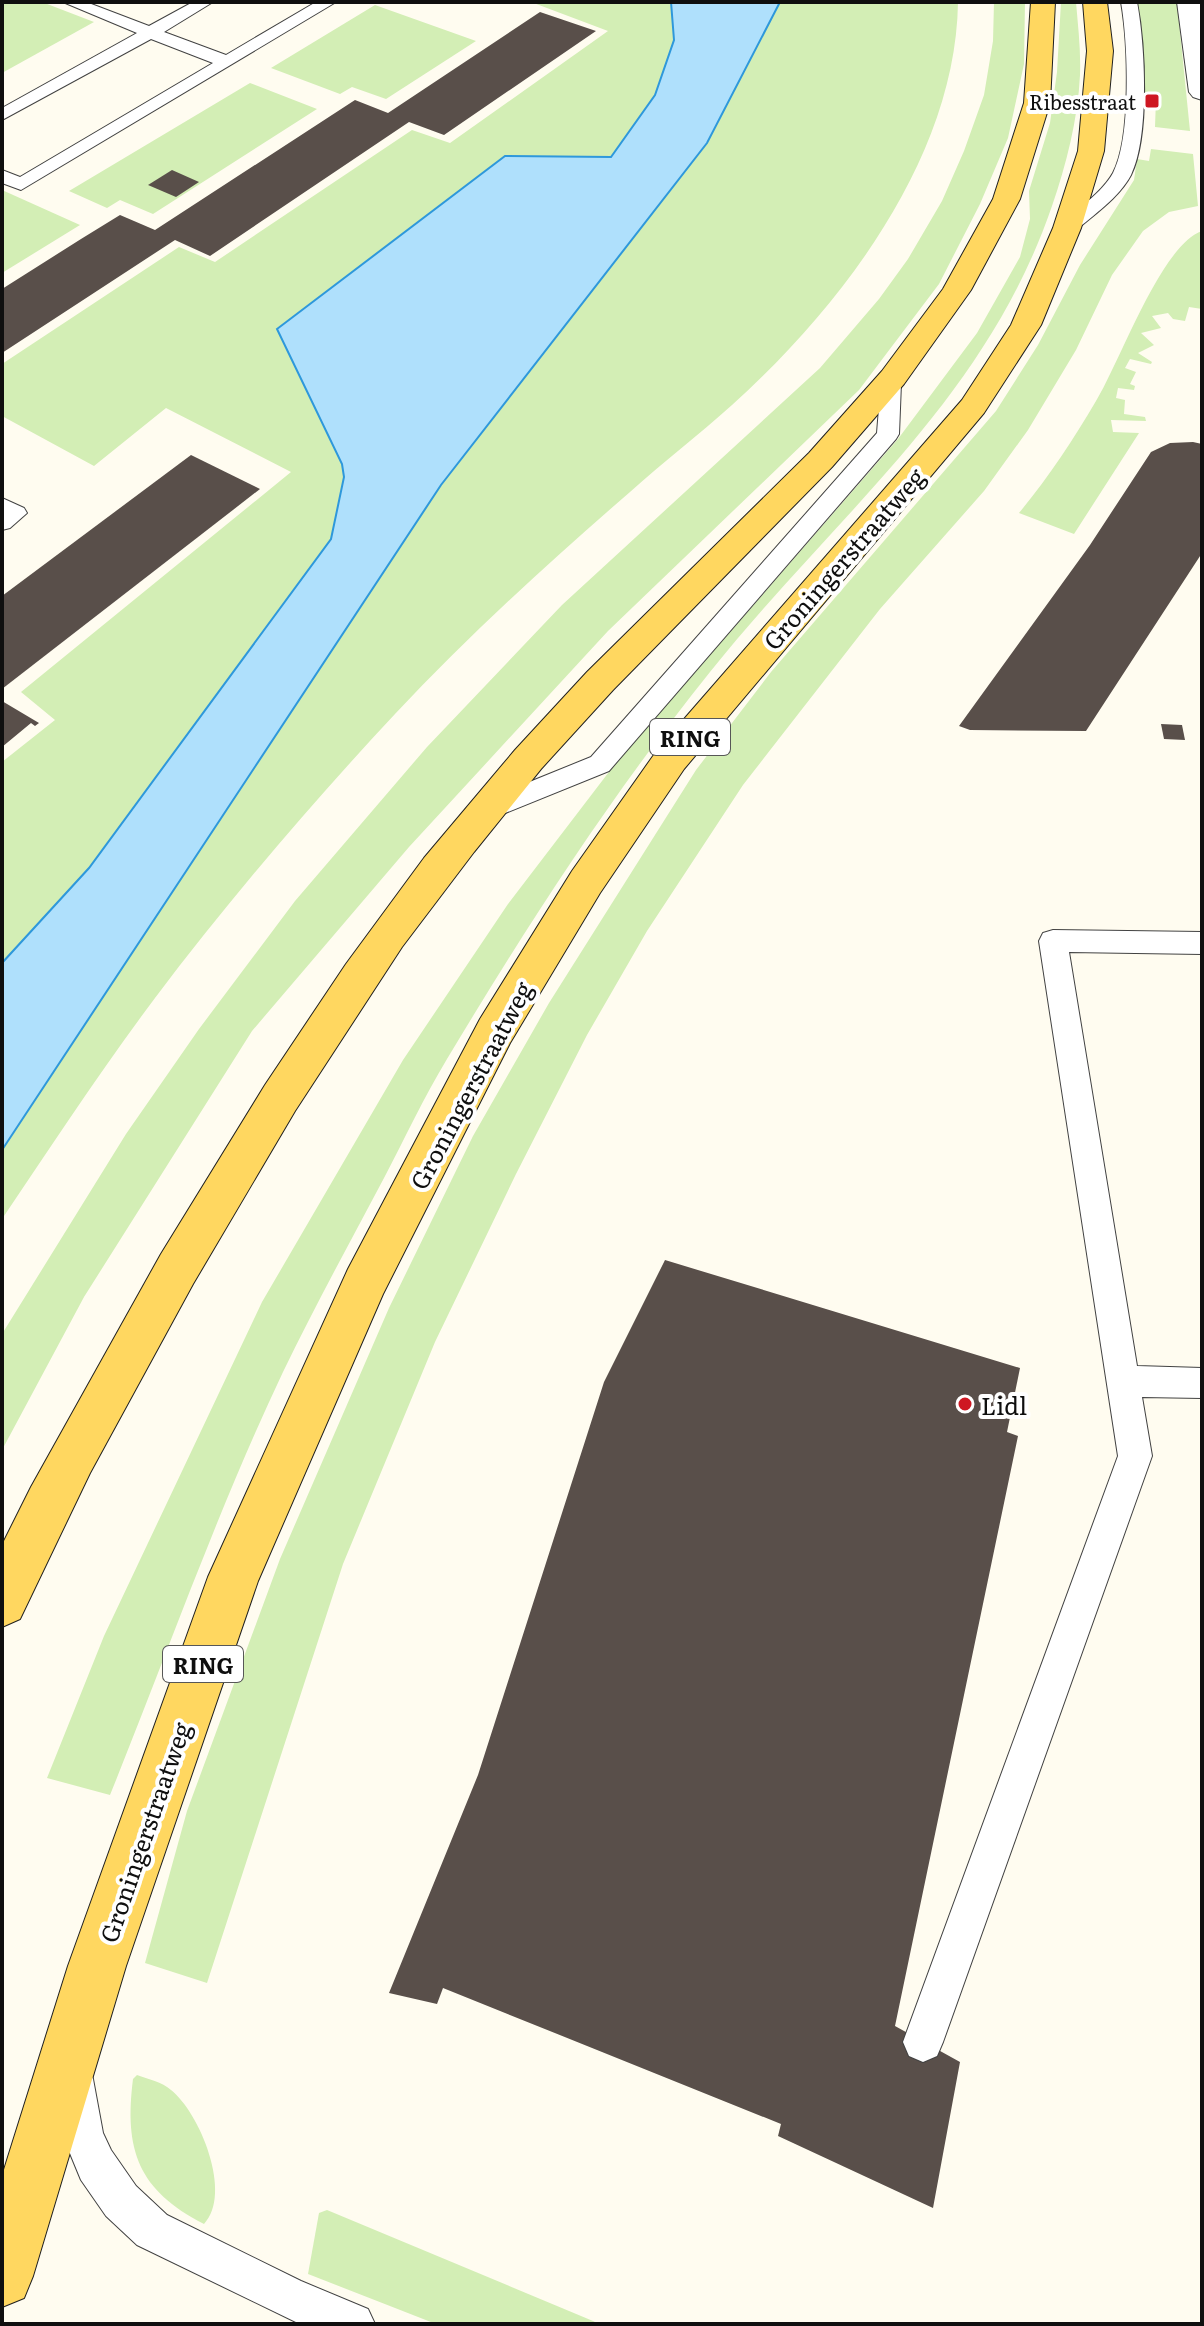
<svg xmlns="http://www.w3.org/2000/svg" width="1204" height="2326" font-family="Literata,serif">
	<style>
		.green { fill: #d3eeb5 }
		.water { fill: #afe0fc; stroke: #2e98db; stroke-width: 2 }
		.building { fill: #594f4a }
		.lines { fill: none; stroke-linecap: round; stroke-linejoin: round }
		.service-casing { stroke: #424242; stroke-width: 2 }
		.minor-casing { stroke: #424242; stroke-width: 2 }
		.primary-casing { stroke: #202020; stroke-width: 2 }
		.service { fill: #fff; fill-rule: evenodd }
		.minor { fill: #fff; fill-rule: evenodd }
		.primary { fill: #ffd760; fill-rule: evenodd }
		.poi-dot { fill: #ce1722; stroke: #fff; stroke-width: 3 }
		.labels { text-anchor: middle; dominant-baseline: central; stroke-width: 8; stroke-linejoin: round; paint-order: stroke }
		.far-poi-label { font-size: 20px; fill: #0f0f0f; stroke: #fff; text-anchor: end }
		.shield { fill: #fff; stroke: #575757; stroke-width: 2 }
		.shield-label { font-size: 22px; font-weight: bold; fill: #0f0f0f }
		.street-label { font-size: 24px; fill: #0f0f0f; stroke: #fff }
		.poi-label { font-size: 24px; fill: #0f0f0f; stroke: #fff; text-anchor: start }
	</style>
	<rect width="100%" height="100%" fill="#fffcf0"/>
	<g class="green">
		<polygon points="7,2 42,2 94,22 2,73 2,5"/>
		<polygon points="531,2 671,2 674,40 655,95 611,157 505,156 277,329 342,464 344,477 331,539 89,868 2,963 2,762 55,720 21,692 291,472 166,408 94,466 2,416 2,364 179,247 215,262 412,130 450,143 608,31"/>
		<path d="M780,2H958C956,156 843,305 732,405C699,435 663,462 630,492C549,562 468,636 395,714C311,804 229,900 155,998C101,1070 52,1145 2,1219V1150L441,485L707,143Z"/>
		<polygon points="994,2 1025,2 1024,64 1008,138 980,204 939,284 859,390 608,631 409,847 252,1031 84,1297 2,1450 2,1334 126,1134 199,1029 295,901 427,747 562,605 820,368 879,299 908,259 942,201 964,151 984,95 993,41"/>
		<path d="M1061,2H1076C1078,26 1081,51 1080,75C1078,119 1066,165 1052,206C985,402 834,516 710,672C612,794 528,924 447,1059C424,1097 405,1138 384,1178C350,1242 315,1306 283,1372C218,1509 167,1654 110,1795L47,1778L104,1636L262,1302L403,1060L508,904L615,764L898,439L977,333L1020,257L1030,219L1029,191L1050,123L1057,72Z"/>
		<polygon points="1137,2 1177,2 1190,131 1155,127 1156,99 1144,97"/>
		<polygon points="375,5 476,41 386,99 352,87 340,94 271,68"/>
		<polygon points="250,83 317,109 153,214 120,200 107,208 69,191"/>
		<polygon points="1151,149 1193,154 1198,206 1169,212 1143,231 1112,275 1076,350 1028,430 984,491 880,609 743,785 647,931 587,1035 516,1174 435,1342 343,1564 207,1983 145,1963 187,1811 280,1559 389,1308 473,1136 549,1003 696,770 771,672 996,411 1038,345 1080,265 1134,180 1137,159 1149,161"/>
		<polygon points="2,190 80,225 2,273"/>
		<path d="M1202,231V309L1189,307L1185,321L1173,319L1168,313L1152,316L1161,328L1141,333L1154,345L1138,353L1152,362L1151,364L1130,359L1125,368L1136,372L1130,384L1135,386L1134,390L1118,388L1116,398L1125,400L1124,414L1145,417L1146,421L1111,420L1113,432L1139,433L1074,534L1019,513C1048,478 1073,440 1096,401C1120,362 1161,245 1202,231Z"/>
		<path d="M137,2075C148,2079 162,2082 171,2090C200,2113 233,2194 204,2224C138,2190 124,2150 133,2079Z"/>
		<polygon points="327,2210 593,2321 599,2324 436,2324 308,2274 319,2213"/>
	</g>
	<polygon class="water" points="671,2 780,2 707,143 441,485 2,1150 2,963 89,868 331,539 344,477 342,464 277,329 505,156 611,157 655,95 674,40"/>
	<g class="building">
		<polygon points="540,12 596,31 444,135 409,122 210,256 175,240 2,353 2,289 81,239 120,215 155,230 355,100 388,113"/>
		<polygon points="172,170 199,182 176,197 148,185"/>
		<polygon points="1193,442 1202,444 1202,553 1086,731 970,730 959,726 1090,545 1151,452 1170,443"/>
		<polygon points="191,455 260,489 2,689 2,596"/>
		<polygon points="2,701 39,723 35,726 31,723 2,747"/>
		<polygon points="1161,724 1182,725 1185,740 1164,739"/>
		<polygon points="665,1260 1020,1368 1007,1432 1018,1436 895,2026 960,2062 933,2208 778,2136 781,2124 443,1988 437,2004 389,1993 478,1775 604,1382"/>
	</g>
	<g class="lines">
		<g class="service-casing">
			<g id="service">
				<polygon points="63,2 86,2 149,26 193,2 213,2 164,32 226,55 316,2 336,2 21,190 2,183 2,170 20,177 213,63 151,39 2,120 2,108 137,33"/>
				<path d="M1121,2H1137C1145,44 1150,137 1131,175C1119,198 1093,215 1074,232L1067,234L1057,228L1060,224C1077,209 1102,193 1113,173C1132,137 1128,42 1121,2Z"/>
				<polygon points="891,377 901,383 899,434 896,439 609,771 493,818 484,821 475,818 471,811 475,804 591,757 877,433 881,383"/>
				<polygon points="2,498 24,508 27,513 10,528 2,530"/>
				<polygon points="1053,930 1202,932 1202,954 1069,952 1137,1366 1202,1368 1202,1398 1142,1397 1152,1456 943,2042 937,2056 923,2062 909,2056 903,2042 1118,1456 1039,941 1043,933"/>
				<polygon points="73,2059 87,2065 93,2079 103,2133 111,2150 136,2186 167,2215 301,2281 368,2309 375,2324 300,2324 137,2245 106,2216 81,2180 62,2134 53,2079 59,2065"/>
			</g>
		</g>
		<g class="minor-casing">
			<polygon id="minor" points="1177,2 1201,2 1202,100 1193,97 1189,92"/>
		</g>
		<g class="primary-casing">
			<g id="primary">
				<polygon points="1031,2 1055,2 1050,103 1020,199 971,290 904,384 832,467 613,690 541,769 474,852 402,947 295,1111 193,1284 90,1473 20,1619 2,1627 2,1545 31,1487 161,1254 265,1085 346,964 424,858 515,750 587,672 809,453 882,371 943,289 993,199 1024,103"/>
				<polygon points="1083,2 1107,2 1113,51 1104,151 1081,228 1041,325 984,413 684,769 600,893 510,1043 383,1294 258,1581 126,1966 33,2276 24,2298 2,2307 2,2176 68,1966 208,1577 348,1269 480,1019 572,871 658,749 962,400 1011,325 1053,228 1078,151 1087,51"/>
			</g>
		</g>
		<use href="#service" class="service"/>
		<use href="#minor" class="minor"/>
		<use href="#primary" class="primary"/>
	</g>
	<g class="poi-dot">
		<rect x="1144" y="93" width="16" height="16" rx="4"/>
		<circle cx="965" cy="1404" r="8"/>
	</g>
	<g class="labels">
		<g class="far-poi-label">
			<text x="1136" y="101">Ribesstraat</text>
		</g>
		<g class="shield">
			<rect x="650" y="719" width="80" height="36" rx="6"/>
			<rect x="163" y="1646" width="80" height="36" rx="6"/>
		</g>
		<g class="shield-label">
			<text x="690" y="737">RING</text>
			<text x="203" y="1664">RING</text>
		</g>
		<g class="street-label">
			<text transform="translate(843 558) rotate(-49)">Groningerstraatweg</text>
			<text transform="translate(470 1085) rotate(-62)">Groningerstraatweg</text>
			<text transform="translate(144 1832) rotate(-71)">Groningerstraatweg</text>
		</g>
		<g class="poi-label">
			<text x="981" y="1404">Lidl</text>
		</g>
	</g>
	<rect width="1204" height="2326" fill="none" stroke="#0f0f0f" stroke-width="8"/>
</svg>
